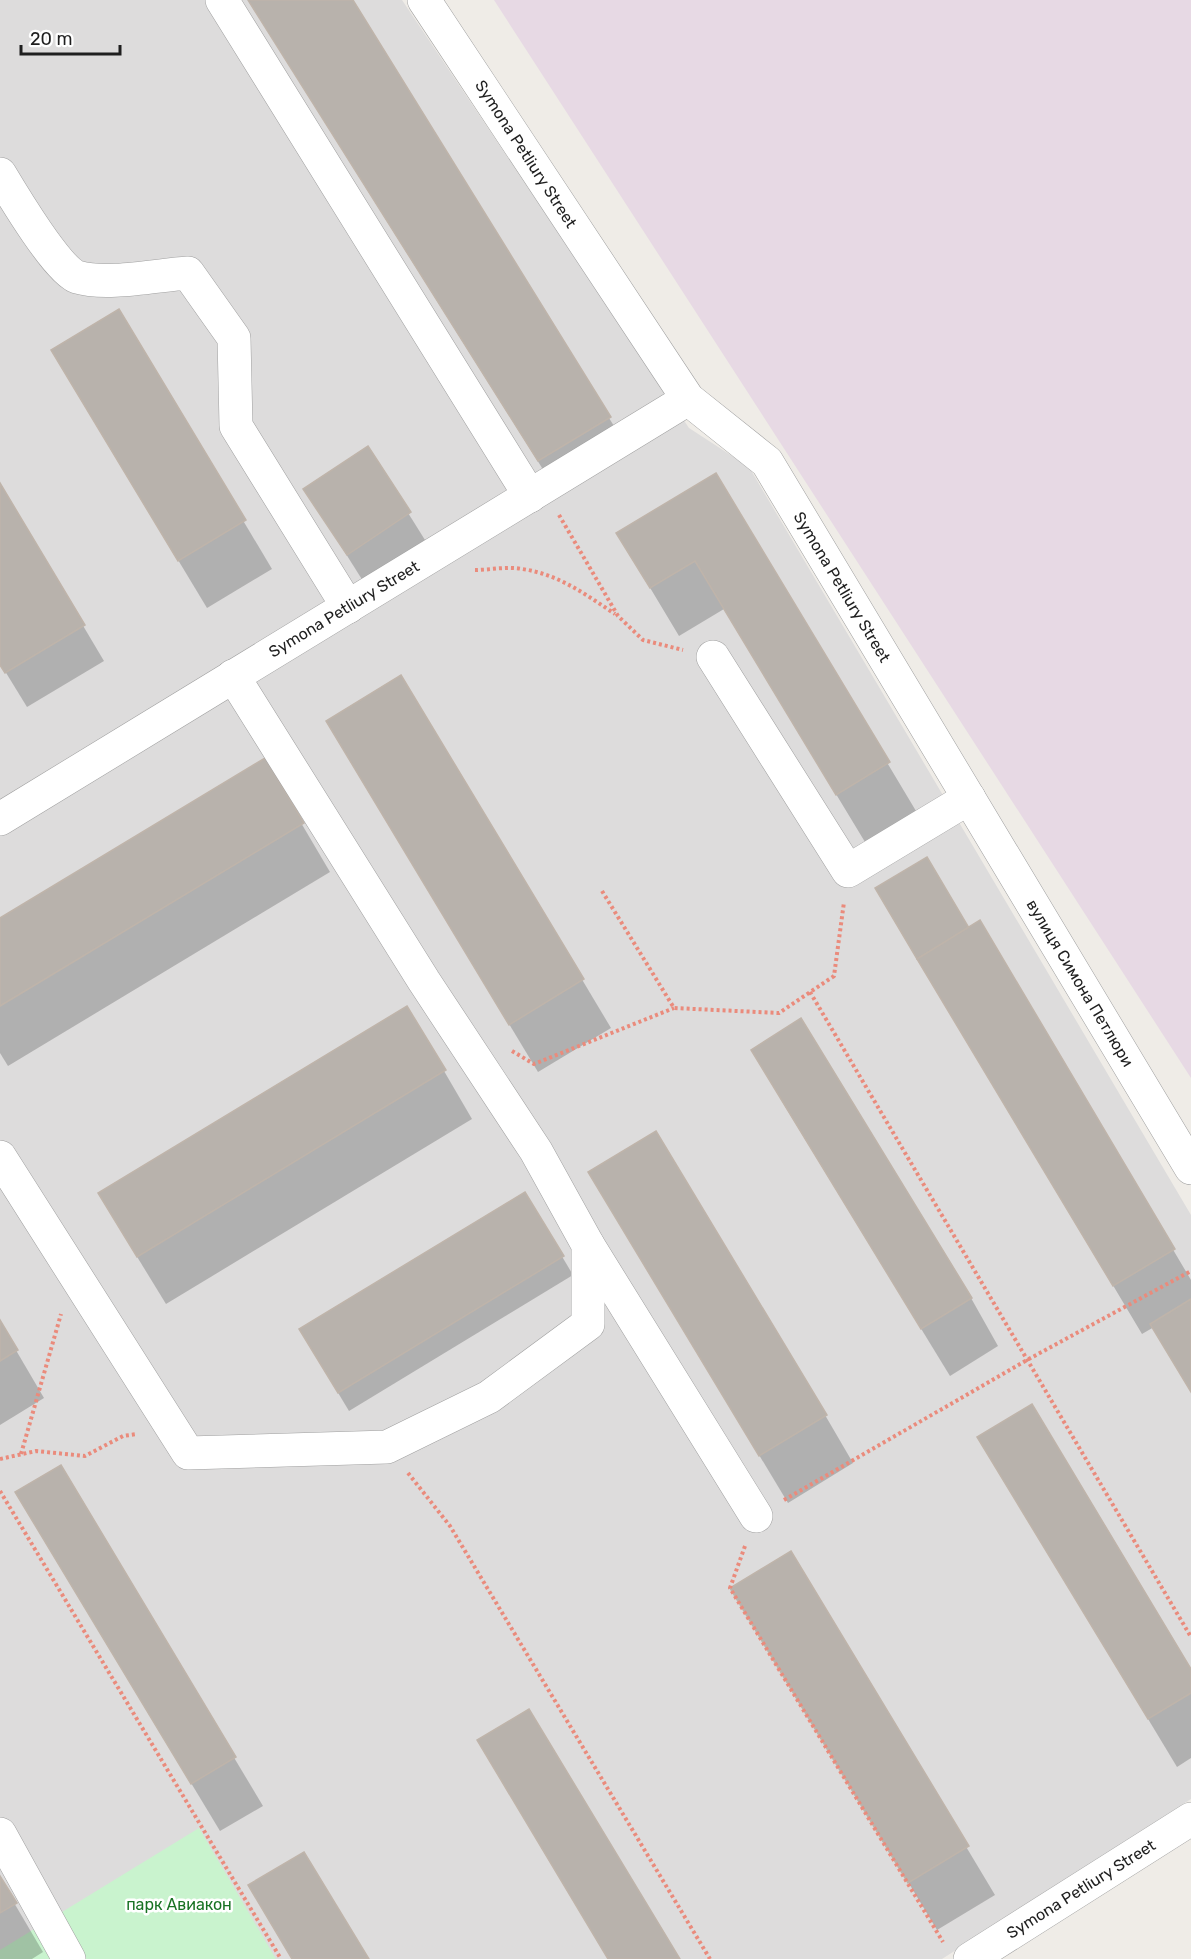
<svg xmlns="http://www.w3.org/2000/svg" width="1191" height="1959" font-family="Rubik,sans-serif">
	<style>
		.residential { fill: #dddcdc }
		.industrial { fill: #e7d9e4 }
		.park { fill: #c9f3ce }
		.shadow { fill: #0003 }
		.building { fill: #b8b2ac; stroke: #bfb4aa; stroke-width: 1.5 }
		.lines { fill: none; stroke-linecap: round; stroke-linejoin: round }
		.minor-casing { stroke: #a0a0a0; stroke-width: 34 }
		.path { stroke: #ea8b7c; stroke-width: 4; stroke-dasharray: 3 3; stroke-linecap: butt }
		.minor { stroke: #fff; stroke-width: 33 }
		.labels { text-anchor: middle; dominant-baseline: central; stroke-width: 5; stroke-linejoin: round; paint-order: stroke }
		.street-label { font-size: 16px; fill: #1f1f1f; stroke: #fff }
		.park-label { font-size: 16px; fill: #187223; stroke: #fff }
	</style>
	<rect width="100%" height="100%" fill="#efece7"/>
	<polygon class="residential" points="0,0 402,0 689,428 749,467 1191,1215 1191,1799 942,1959 0,1959"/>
	<polygon class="industrial" points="494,0 1191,0 1191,1078"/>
	<polygon class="park" points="199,1828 276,1959 0,1959 0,1950"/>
	<g class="shadow">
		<polygon points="248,0 351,0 630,452 559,495"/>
		<polygon points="118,311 272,569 207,608 81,399"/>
		<polygon points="368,449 425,540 363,581 305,489"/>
		<polygon points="715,475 916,811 865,842 724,609 679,636 646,581"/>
		<polygon points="0,486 104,661 27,707 0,663"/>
		<polygon points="401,677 611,1028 538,1072 355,769"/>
		<polygon points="264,760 330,872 8,1066 0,1053 0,920"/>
		<polygon points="979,922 1191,1280 1191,1391 1154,1327 1142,1334 947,1007 968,929"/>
		<polygon points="444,1071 472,1119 166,1304 128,1242"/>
		<polygon points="780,1098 971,1298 998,1346 950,1376"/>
		<polygon points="525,1194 573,1275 349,1411 311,1348"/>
		<polygon points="618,1221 825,1415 853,1463 788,1503"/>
		<polygon points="0,1323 44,1398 0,1425"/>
		<polygon points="60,1467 263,1806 220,1831 45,1541"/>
		<polygon points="1007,1485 1191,1672 1191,1758 1177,1767"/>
		<polygon points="790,1553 995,1895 937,1930 760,1636"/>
		<polygon points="0,1879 43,1952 32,1959 0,1959"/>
	</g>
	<g class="building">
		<polygon points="248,0 353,0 611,417 538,461"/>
		<polygon points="119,309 246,520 178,561 51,350"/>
		<polygon points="368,446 411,512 347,555 303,489"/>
		<polygon points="716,473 890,762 836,795 695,561 650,588 616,533"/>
		<polygon points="0,483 85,625 5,673 0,665"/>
		<polygon points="401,675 584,979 509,1025 326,721"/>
		<polygon points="265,758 304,823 0,1006 0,918"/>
		<polygon points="927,857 969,928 917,959 875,888"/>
		<polygon points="980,920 1175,1249 1113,1286 917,959"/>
		<polygon points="407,1006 446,1070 137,1257 98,1193"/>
		<polygon points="801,1018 972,1298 921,1329 751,1050"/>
		<polygon points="656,1131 827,1415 759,1456 588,1172"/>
		<polygon points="525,1192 564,1256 338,1393 299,1329"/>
		<polygon points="1191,1299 1191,1392 1150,1324"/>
		<polygon points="0,1320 18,1350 0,1361"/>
		<polygon points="1032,1404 1191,1669 1191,1693 1148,1719 977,1437"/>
		<polygon points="61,1465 236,1757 191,1784 15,1492"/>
		<polygon points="791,1551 969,1846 908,1883 730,1588"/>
		<polygon points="529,1709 680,1959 608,1959 477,1740"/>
		<polygon points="304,1852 369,1959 292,1959 248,1885"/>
		<polygon points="0,1876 17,1903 0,1913"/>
	</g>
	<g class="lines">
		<g class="minor-casing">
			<g id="minor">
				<polyline points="222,0 530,496"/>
				<polyline points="424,0 688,399 767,462 1191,1168"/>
				<path d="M0,174C12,194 58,271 77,277C107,286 157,275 188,273L234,338L236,426L348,607"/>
				<polyline points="713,657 848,871 969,798"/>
				<polyline points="0,819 688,399"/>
				<polyline points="0,1157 188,1453 387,1447 489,1397 588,1324 588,1245 536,1151 424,981 233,676"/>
				<polyline points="588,1245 756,1516"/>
				<polyline points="0,1834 69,1959"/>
				<polyline points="970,1959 1191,1819"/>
			</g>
		</g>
		<g class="path">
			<polyline points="559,515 618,616 643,640 683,650"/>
			<path d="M475,570C490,570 507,566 522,569C558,574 585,594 615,614"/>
			<polyline points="602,891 674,1008 779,1013 834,976 844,902"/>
			<polyline points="810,992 1191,1637"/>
			<polyline points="512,1051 534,1064 674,1008"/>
			<polyline points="21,1454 61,1314"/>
			<polyline points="0,1459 36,1451 85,1456 123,1436 137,1434"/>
			<polyline points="408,1473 450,1526 710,1959"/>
			<polyline points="0,1491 281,1959"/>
			<polyline points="784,1500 1027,1360 1191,1271"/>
			<polyline points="745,1546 730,1588 943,1942"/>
		</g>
		<use href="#minor" class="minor"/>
	</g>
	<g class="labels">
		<g class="street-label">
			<text transform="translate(526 154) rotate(57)">Symona Petliury Street</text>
			<text transform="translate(842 587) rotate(59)">Symona Petliury Street</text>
			<text transform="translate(344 609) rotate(-31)">Symona Petliury Street</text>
			<text transform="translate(1080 983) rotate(59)">вулиця Симона Петлюри</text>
			<text transform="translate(1081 1889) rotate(-32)">Symona Petliury Street</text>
		</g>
		<g class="park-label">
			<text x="179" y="1904">парк Авиакон</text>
		</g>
	</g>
	<path d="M21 45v9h99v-9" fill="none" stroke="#1f1f1f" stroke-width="3"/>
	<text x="30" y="45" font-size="18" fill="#1f1f1f" stroke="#ffffff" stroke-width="4.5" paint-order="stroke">20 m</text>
</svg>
